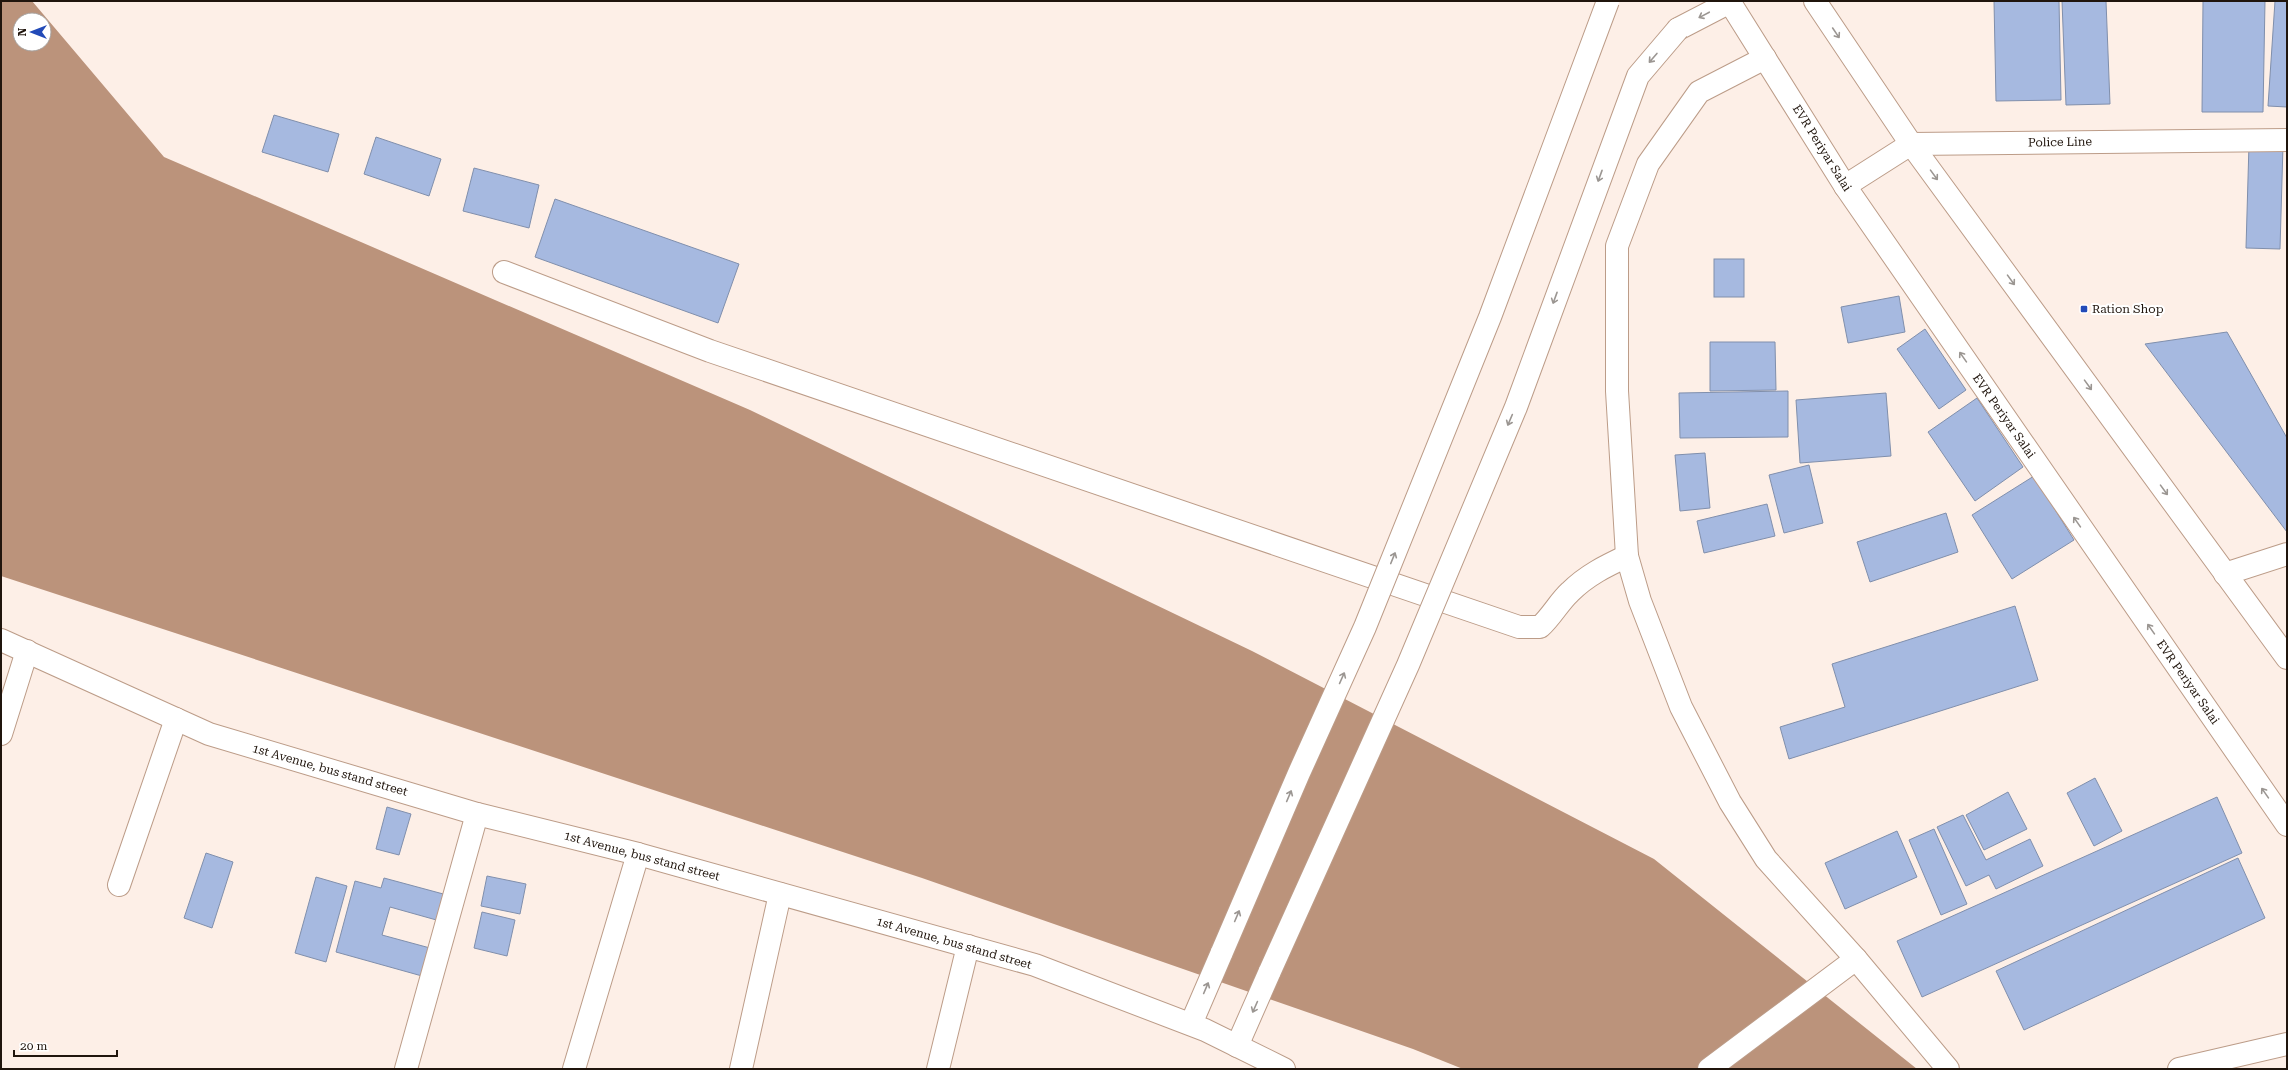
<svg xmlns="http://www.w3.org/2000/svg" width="2288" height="1070" viewBox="0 0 2288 1070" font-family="'Roboto Serif',serif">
<rect width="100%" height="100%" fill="#fdefe7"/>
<!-- water -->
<path fill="#bb937b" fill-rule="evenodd" d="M1,1H32L164,157L750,410L1252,651L1654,859L1917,1069H1463L1413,1049L922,878L1,576ZM20,20H44V44H20Z"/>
<!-- building -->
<g fill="#a6b9e0" stroke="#808fac">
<polygon points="1994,1 2059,1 2061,100 1996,101"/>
<polygon points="2062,1 2106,1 2110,104 2066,105"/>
<polygon points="2203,1 2265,1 2263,112 2202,112"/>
<polygon points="2275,1 2287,1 2287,107 2268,106"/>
<polygon points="274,115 339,134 328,172 262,152"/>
<polygon points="376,137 441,159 429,196 364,174"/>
<polygon points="2249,144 2283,145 2280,249 2246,248"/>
<polygon points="474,168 539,185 529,228 463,211"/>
<polygon points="555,199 739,264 718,323 535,257"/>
<rect x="1714" y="259" width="30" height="38"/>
<polygon points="1899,296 1905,332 1848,343 1841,307"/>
<polygon points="1925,329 1966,390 1939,409 1897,349"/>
<polygon points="2227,332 2287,438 2287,532 2145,344"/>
<polygon points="1710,342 1775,342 1776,390 1710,391"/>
<polygon points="1788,391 1788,437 1680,438 1679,393"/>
<polygon points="1886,393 1891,456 1800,463 1796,400"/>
<polygon points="1977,398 2023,467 1975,501 1928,432"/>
<polygon points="1705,453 1710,508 1680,511 1675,455"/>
<polygon points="1809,465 1823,523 1784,533 1769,475"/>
<polygon points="2034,476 2074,540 2012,579 1972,515"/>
<polygon points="1767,504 1775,536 1704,553 1697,521"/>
<polygon points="1946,513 1958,552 1870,582 1857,542"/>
<polygon points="2015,606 2038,680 1789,759 1780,727 1845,707 1832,664"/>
<polygon points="2095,778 2122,831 2094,846 2067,793"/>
<polygon points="2008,792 2027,829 1984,850 1966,815"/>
<polygon points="2217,797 2242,853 1922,997 1897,941"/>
<polygon points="387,807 411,814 399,855 376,849"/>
<polygon points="1963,815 1986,860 2030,839 2043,866 1996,889 1989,875 1966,886 1937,827"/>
<polygon points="1934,829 1967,904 1941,915 1909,840"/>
<polygon points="1897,831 1917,877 1845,909 1825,863"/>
<polygon points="206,853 233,862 212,928 184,918"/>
<polygon points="2238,858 2265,918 2024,1030 1996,971"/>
<polygon points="487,876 526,884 520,914 481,906"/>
<polygon points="316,877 347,886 326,962 295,953"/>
<polygon points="384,878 447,895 440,921 390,907 382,935 430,948 422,976 336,952 355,881 381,888"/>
<polygon points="482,912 515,920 507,956 474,948"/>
</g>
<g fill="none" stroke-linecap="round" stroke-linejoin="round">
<!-- minor casing -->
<g stroke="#bc9c88" stroke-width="24">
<g id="minor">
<polyline points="1678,29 1730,2"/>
<polyline points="1765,58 1699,92 1648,164 1617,246 1617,391 1627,556 1640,601 1681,707 1730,802 1766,859 1856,959 1948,1069"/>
<polyline points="1845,186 1911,144 2287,140"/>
<path d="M504,272L710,351L1519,627H1540C1552,616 1559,602 1570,592C1587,575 1606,566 1627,556"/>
<polyline points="2225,574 2287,554"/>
<polyline points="1,640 209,734 477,814 638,854 1035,965 1205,1030 1284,1069"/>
<polyline points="1,734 27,651"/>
<polyline points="119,885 176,719"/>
<polyline points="1191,1024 1222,952"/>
<polyline points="1237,1046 1270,971"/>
<polyline points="406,1069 477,814"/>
<polyline points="574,1069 638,854"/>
<polyline points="741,1069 780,894"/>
<polyline points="938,1069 968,946"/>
<polyline points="1709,1069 1856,959"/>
<polyline points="2179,1069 2287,1044"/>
</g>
</g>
<!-- major casing -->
<g stroke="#bc9c88" stroke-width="24">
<g id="major">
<polyline points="1729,1 1845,186 2287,825"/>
<polyline points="1815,1 1911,144 2287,658"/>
</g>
</g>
<!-- minor -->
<use href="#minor" stroke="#fff" stroke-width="22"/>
<!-- major -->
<use href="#major" stroke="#fff" stroke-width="22"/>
<!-- minor-bridge casing -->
<g stroke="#bc9c88" stroke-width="24" stroke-linecap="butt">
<g id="minor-bridge">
<polyline points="1222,952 1299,773 1365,627 1490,317 1608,1"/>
<polyline points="1270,971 1408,665 1516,407 1638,76 1678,29"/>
</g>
</g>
<!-- minor-bridge -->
<use href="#minor-bridge" stroke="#fff" stroke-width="22"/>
</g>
<!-- one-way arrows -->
<defs><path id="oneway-shaft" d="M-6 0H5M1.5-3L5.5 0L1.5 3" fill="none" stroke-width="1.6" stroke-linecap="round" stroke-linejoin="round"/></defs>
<g stroke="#9b9692">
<use href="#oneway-shaft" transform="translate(1704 15) rotate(152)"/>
<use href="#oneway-shaft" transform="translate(1836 33) rotate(56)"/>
<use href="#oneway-shaft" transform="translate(1653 58) rotate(131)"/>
<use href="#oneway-shaft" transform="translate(1934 175) rotate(54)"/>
<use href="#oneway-shaft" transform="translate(1600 176) rotate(110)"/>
<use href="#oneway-shaft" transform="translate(2011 280) rotate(54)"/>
<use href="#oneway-shaft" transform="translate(1555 298) rotate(110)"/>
<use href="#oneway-shaft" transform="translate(1963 357) rotate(-125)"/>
<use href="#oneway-shaft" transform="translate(2088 385) rotate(54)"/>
<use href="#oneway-shaft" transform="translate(1510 420) rotate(113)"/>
<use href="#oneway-shaft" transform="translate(2164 490) rotate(54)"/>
<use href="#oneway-shaft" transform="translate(2077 522) rotate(-125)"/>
<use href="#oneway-shaft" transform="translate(1393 558) rotate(-68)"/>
<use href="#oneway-shaft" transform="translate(2151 629) rotate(-125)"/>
<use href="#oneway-shaft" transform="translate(1342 678) rotate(-66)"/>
<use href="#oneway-shaft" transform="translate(2265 793) rotate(-125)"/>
<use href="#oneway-shaft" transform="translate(1289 796) rotate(-67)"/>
<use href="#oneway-shaft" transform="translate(1237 916) rotate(-67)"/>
<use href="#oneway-shaft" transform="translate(1206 988) rotate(-67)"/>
<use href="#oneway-shaft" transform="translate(1255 1007) rotate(114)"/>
</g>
<!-- markers -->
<rect fill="#224ab8" stroke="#fff" stroke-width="1.5" x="2080" y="305" width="8" height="8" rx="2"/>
<g text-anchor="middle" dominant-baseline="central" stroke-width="4" stroke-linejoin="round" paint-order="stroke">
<!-- street labels -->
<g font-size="12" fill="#20150d" stroke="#fff">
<text transform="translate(2060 142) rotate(-1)">Police Line</text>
<text transform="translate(1822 148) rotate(58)">EVR Periyar Salai</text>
<text transform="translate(2004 416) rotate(55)">EVR Periyar Salai</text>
<text transform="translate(2188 682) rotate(55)">EVR Periyar Salai</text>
<text transform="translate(330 770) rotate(16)">1st Avenue, bus stand street</text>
<text transform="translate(642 856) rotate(15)">1st Avenue, bus stand street</text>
<text transform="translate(954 943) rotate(16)">1st Avenue, bus stand street</text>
</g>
<!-- poi labels -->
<g font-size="12" fill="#20150d" stroke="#fff" text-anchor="start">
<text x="2092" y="309">Ration Shop</text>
</g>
</g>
<!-- border -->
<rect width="2288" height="1070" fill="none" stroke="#20150d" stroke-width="4"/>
<!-- north arrow -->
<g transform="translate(32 32) rotate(270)"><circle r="19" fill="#ffffff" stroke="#a6a19e"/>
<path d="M0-3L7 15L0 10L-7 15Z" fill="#224ab8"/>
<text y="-6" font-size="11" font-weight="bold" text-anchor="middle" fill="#20150d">N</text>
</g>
<!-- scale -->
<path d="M14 1050v6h103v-6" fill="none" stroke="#20150d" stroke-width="2"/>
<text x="20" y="1050" font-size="12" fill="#20150d" stroke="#ffffff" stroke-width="3" paint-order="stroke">20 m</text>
</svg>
